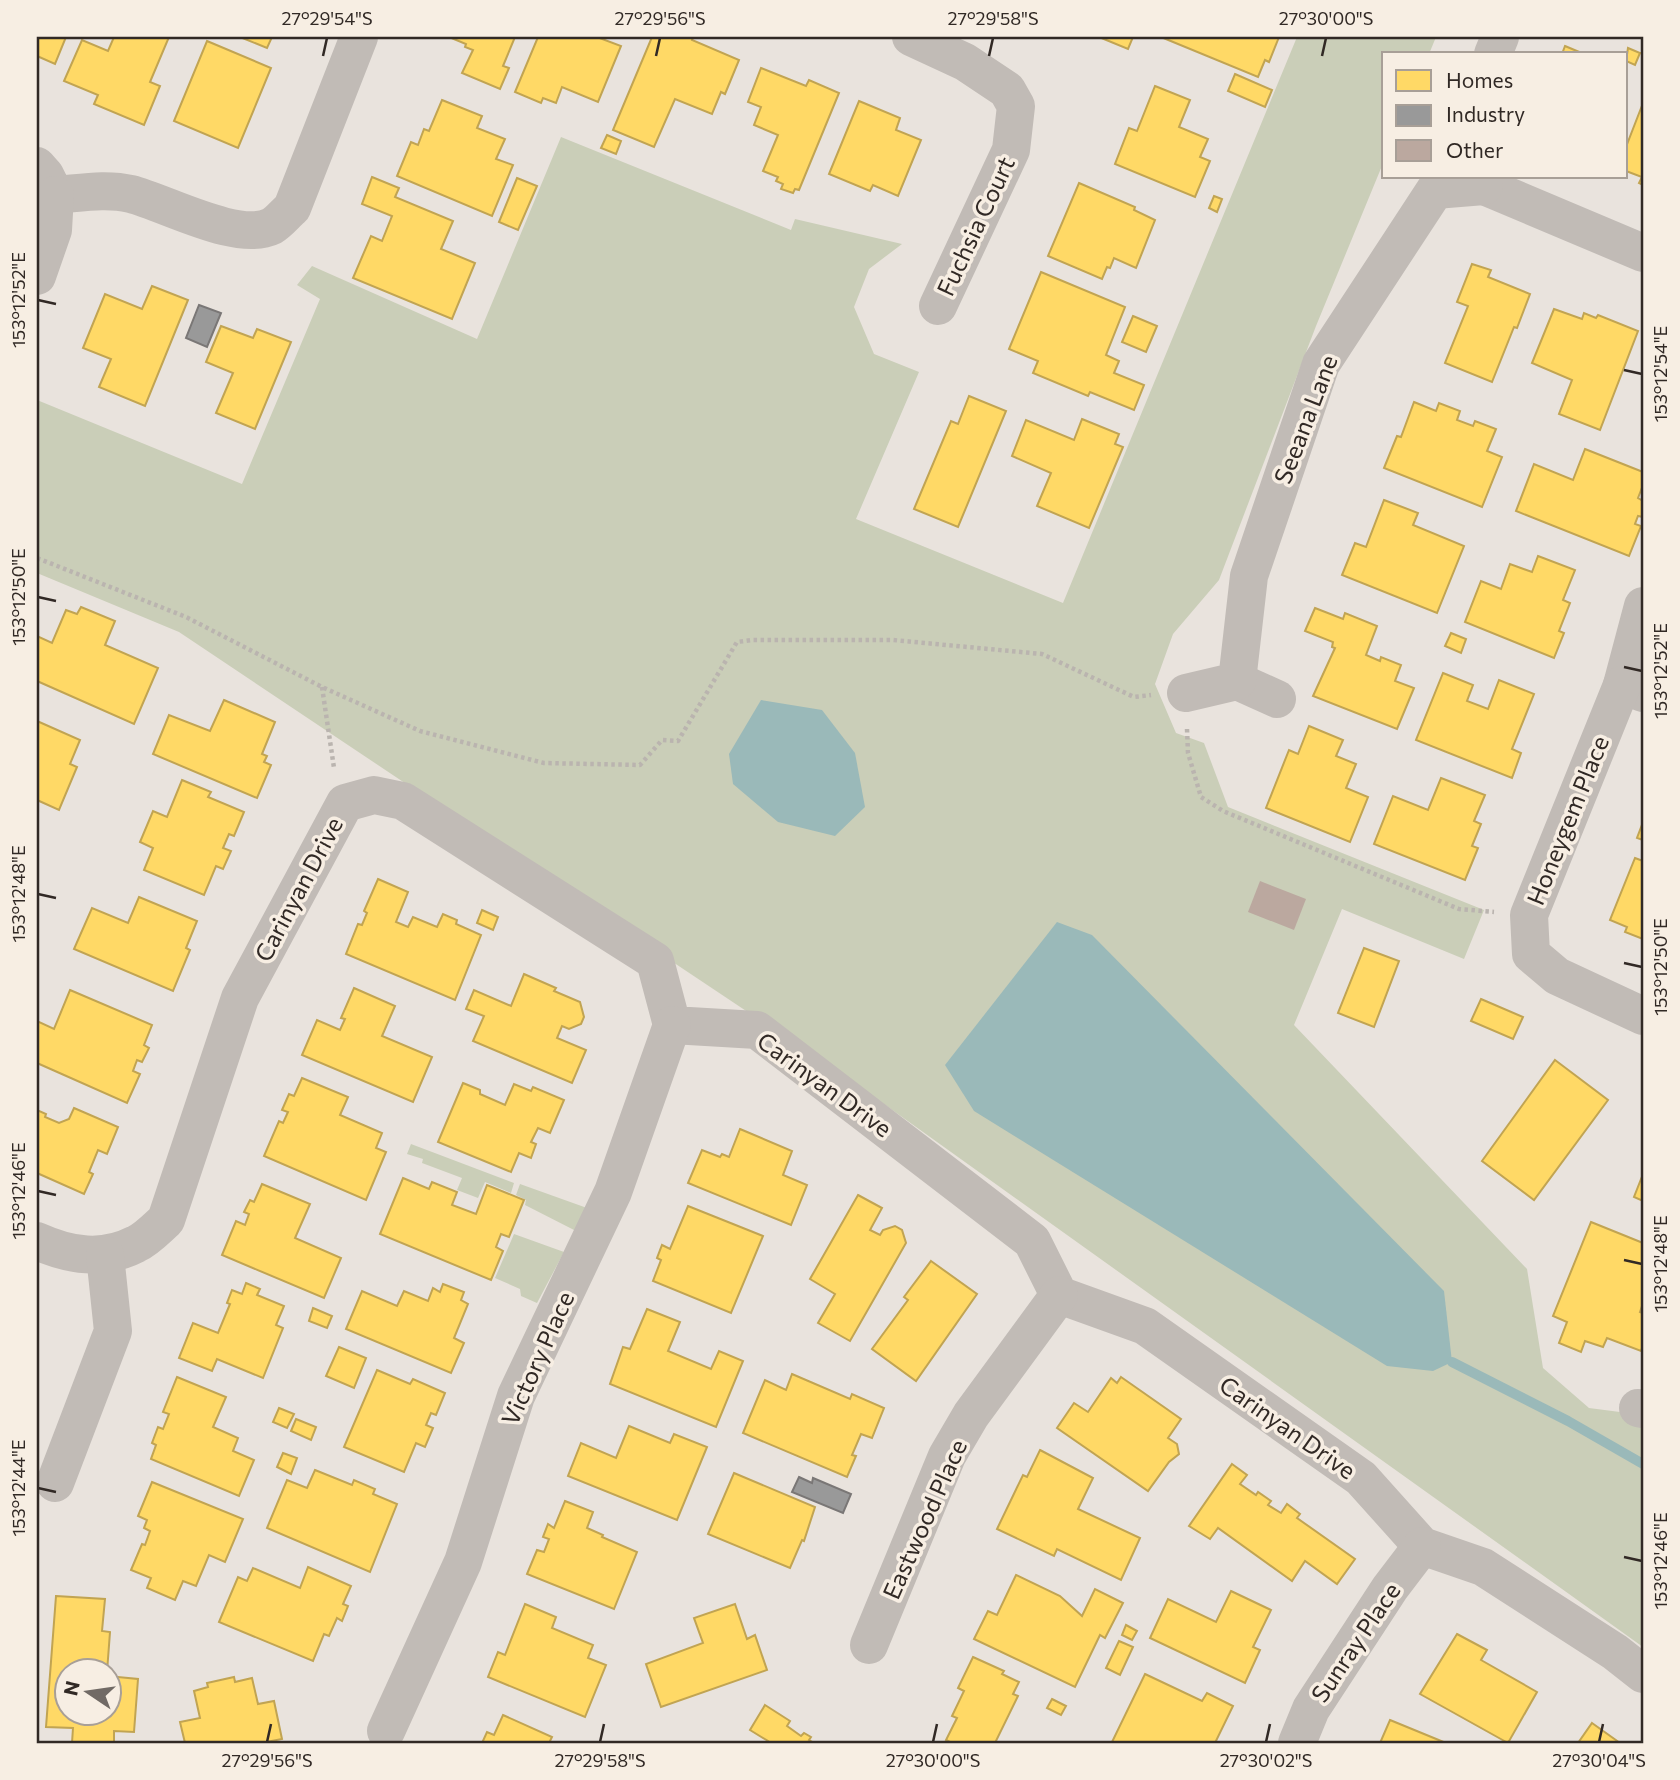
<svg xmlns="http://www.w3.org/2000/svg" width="1680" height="1780" viewBox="0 0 1680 1780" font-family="Commissioner,sans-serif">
<rect width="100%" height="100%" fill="#e9e3dd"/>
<!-- green -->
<g fill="#caceb8">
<polygon points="1297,37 1436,37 1429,54 1384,54 1384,161 1316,326 1219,580 1173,634 1155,684 1176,733 1204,743 1228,807 1484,910 1464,959 1342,909 1294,1025 1527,1269 1543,1368 1589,1408 1643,1415 1643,1647 863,1089 318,725 179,632 37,573 37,400 242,484 320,299 297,285 312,266 477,339 561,137 791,230 795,219 902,244 869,269 854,307 874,354 919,372 856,519 1063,603"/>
<polygon points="411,1144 514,1183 511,1193 485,1182 478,1198 457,1190 462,1178 422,1163 423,1159 407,1154"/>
<polygon points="520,1184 587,1208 576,1231 525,1205 526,1200 516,1195"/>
<polygon points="514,1234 564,1252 537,1303 521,1296 520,1289 495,1278"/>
</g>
<!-- water -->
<g fill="#9ab9b9">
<polygon points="761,700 822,710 855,753 865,807 835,836 778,822 733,784 729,754"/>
<polygon points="1057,922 1092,935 1444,1291 1452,1362 1433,1371 1387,1366 974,1111 945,1065"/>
</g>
<!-- homes -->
<g fill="#ffd966" stroke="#c1a452" stroke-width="2">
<polygon points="37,37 66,37 55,64 37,56"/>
<polygon points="114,37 169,37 150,82 160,86 144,125 94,104 98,95 64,81 82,40 108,51"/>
<polygon points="240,37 272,37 267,48"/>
<polygon points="449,37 515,37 503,66 509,68 500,89 462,73 473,50 465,47 466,44"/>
<polygon points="538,37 597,37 621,46 598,102 562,87 556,103 543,98 541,103 515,92"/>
<polygon points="652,37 693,37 692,40 739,60 725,94 721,92 712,114 675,99 654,147 613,130"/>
<polygon points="1099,37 1133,37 1128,49"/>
<polygon points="1161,37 1279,37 1269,62 1265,60 1258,77"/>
<polygon points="207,41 271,68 238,148 174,121"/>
<polygon points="1565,46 1584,54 1562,54"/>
<polygon points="1628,48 1640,53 1635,65 1626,61"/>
<polygon points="761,68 806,86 809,80 839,93 799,190 795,189 793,193 781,189 783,184 776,181 778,177 763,171 778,135 754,125 761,107 748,102"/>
<polygon points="1235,74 1272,90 1265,107 1228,91"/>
<polygon points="1155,86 1190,100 1179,127 1208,139 1200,157 1210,161 1195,197 1115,164 1129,128 1137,131"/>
<polygon points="442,100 482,116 477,128 505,139 496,159 513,165 492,216 397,176 411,142 418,145 424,129 429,131"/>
<polygon points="859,101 900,118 896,130 921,140 898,196 873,185 870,191 829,174"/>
<polygon points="1643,103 1643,185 1639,183 1642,177 1626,171 1626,147"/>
<polygon points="607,135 621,141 616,154 601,148"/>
<polygon points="372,177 399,188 395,197 453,221 441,249 475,263 452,319 353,278 371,236 382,241 392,216 362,204"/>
<polygon points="517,178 537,186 518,230 499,222"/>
<polygon points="1079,183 1135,207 1134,210 1155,220 1136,268 1114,258 1110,268 1107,267 1102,279 1048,256"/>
<polygon points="1214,196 1222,199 1217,212 1209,208"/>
<polygon points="1472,264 1491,270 1488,277 1530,294 1517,328 1514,327 1492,382 1445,363 1468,306 1457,302"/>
<polygon points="1041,272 1125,307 1106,355 1119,361 1114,373 1144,385 1134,410 1090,392 1088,396 1033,373 1038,361 1009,349"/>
<polygon points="152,286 188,300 145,406 99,387 111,359 83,348 105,294 142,309"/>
<polygon points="1554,309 1582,319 1584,313 1596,318 1598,315 1638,331 1600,430 1559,414 1572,380 1532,363"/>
<polygon points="1133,316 1157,326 1146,352 1122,342"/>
<polygon points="221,326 253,338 257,329 291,342 255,429 216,413 233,373 206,362"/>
<polygon points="969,396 1006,411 958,527 914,509 951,421 958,424"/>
<polygon points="1414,402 1436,411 1439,403 1460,411 1457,420 1473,426 1475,421 1496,429 1487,451 1502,457 1482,507 1384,468 1397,436 1401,437"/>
<polygon points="1082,419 1119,434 1115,444 1123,447 1089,528 1037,506 1051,473 1012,456 1026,420 1074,440"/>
<polygon points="1585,449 1643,472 1643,485 1638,498 1643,501 1643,517 1638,516 1635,524 1641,526 1629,556 1516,511 1534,464 1573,480"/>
<polygon points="1384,500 1418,513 1413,525 1464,546 1437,613 1342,575 1355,543 1366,547"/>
<polygon points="1538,556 1575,570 1563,600 1570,603 1559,631 1564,633 1554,658 1465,622 1481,581 1501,589 1510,564 1532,572"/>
<polygon points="81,607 115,621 105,645 158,668 134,724 37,681 37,636 52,643 66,610 77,614"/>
<polygon points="1315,608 1343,619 1345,613 1377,626 1366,655 1380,661 1381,657 1401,665 1395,681 1414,688 1397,729 1313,696 1335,648 1332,647 1333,642 1305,631"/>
<polygon points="1451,633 1466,639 1461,653 1445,646"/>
<polygon points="1443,673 1473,685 1467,701 1488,709 1499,680 1534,694 1512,749 1521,753 1512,778 1416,740"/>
<polygon points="224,700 275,722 262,754 267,756 264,762 271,765 257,798 153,754 169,715 210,731"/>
<polygon points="37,721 80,740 70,764 77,767 59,810 37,800"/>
<polygon points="1309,726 1343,740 1336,756 1356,764 1346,788 1368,797 1350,842 1266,808 1289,750 1298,754"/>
<polygon points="1441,778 1485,795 1474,821 1481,824 1472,846 1478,848 1465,880 1374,844 1393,796 1428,810"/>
<polygon points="182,780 211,792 208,797 244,812 234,836 229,834 223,848 231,851 223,869 216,866 204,895 144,870 153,848 140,842 153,811 167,817"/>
<polygon points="1643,822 1643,840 1637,838"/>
<polygon points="1635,858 1643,861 1643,939 1625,932 1627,927 1610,920"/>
<polygon points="378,879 408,892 396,922 408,927 413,917 437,927 443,914 457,920 456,924 481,935 455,1000 346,954 358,924 362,925 367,913 364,911"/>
<polygon points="139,897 197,921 186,948 190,950 173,991 74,949 92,908 128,923"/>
<polygon points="482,910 498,917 493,930 477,923"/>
<polygon points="1364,948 1399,961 1374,1027 1338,1013"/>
<polygon points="524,974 556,988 554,991 580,1002 584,1017 581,1024 569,1029 562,1026 557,1038 586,1050 572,1083 473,1041 484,1016 466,1009 474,990 511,1006"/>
<polygon points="354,988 395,1006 382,1036 432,1057 413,1102 302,1055 317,1020 340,1030 345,1019 341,1018"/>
<polygon points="70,990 152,1025 144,1045 149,1048 142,1062 137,1060 133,1071 140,1074 127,1103 37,1063 37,1021 54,1029"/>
<polygon points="1481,999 1523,1017 1513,1039 1471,1021"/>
<polygon points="1555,1060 1608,1100 1534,1200 1482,1161"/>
<polygon points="302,1078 348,1097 340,1115 382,1133 376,1148 386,1152 366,1200 264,1156 279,1121 283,1123 288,1112 282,1110 289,1094 294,1096"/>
<polygon points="463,1083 480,1090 480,1094 505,1105 514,1084 531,1091 533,1087 564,1100 550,1133 538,1128 531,1142 536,1144 531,1158 519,1153 511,1172 438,1142"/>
<polygon points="74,1108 118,1127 107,1154 98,1150 89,1172 93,1174 84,1194 37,1173 37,1110 46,1114 45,1117 59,1123 69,1119"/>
<polygon points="740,1129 792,1151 783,1175 807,1185 791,1225 688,1183 702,1150 720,1157 722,1154 729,1157"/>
<polygon points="1643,1174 1643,1201 1634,1197"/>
<polygon points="403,1178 429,1189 432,1182 457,1192 452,1205 476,1214 487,1185 524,1200 509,1237 501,1234 496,1247 503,1251 491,1280 380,1234"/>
<polygon points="262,1184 310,1204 295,1238 341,1258 324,1298 222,1255 236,1221 245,1225 249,1214 244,1212 250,1200 254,1202"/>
<polygon points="858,1195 882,1208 870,1230 880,1235 883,1230 895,1226 902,1230 906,1243 850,1341 818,1323 835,1294 810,1279"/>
<polygon points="688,1206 763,1236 731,1313 653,1281 661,1260 657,1258 662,1245 670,1249"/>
<polygon points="1591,1222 1643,1243 1643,1303 1640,1312 1643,1313 1643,1345 1641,1351 1607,1338 1603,1347 1585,1341 1581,1352 1559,1343 1567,1322 1553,1316"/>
<polygon points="931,1261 977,1294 916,1381 872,1349 908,1300 904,1297"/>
<polygon points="246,1283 260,1289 257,1295 284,1306 276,1325 283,1328 263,1378 217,1359 212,1371 179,1358 193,1323 218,1333 230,1304 227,1303 232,1290 242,1294"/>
<polygon points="443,1284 464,1292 461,1300 468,1304 454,1338 464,1343 451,1373 346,1329 362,1291 397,1306 404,1291 428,1301 433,1288 440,1292"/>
<polygon points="313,1308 332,1316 327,1328 309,1321"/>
<polygon points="647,1309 680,1322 668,1351 711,1369 719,1351 743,1361 716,1427 610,1384 623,1347 630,1349"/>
<polygon points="339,1347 366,1358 354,1388 326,1376"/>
<polygon points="377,1370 410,1384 413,1379 445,1393 436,1415 431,1413 426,1425 433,1428 425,1447 416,1443 404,1472 344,1447"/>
<polygon points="792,1374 850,1399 852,1394 884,1408 872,1438 861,1434 852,1455 856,1456 847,1477 743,1433 765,1380 786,1390"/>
<polygon points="177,1377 226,1397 213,1427 238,1438 233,1451 254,1460 239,1496 151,1459 156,1445 152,1443 158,1427 163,1429 169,1414 163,1412"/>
<polygon points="1121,1377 1181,1419 1168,1438 1177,1444 1179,1454 1169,1462 1148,1491 1057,1428 1074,1403 1088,1412 1111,1378 1117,1383"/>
<polygon points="279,1408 294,1414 287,1428 273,1422"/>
<polygon points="296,1419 316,1427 311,1440 291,1431"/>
<polygon points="629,1426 670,1443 674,1434 707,1447 677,1520 568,1476 581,1443 616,1458"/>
<polygon points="1040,1450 1093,1478 1078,1509 1140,1538 1121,1580 1057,1549 1054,1556 997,1529 1023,1475 1027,1477"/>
<polygon points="283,1453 297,1458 291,1474 277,1467"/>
<polygon points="1232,1464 1247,1475 1240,1484 1256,1495 1258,1492 1271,1501 1268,1505 1281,1513 1287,1504 1300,1514 1297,1518 1355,1559 1337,1584 1305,1561 1292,1581 1218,1528 1210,1539 1189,1526"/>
<polygon points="315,1470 352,1485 354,1480 375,1489 373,1494 397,1504 370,1572 267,1528 287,1480 307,1488"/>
<polygon points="734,1473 815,1507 804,1541 802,1540 790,1568 708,1534"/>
<polygon points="152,1482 243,1519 225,1562 209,1555 196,1586 183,1581 175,1600 147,1588 151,1578 131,1570 142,1544 145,1545 150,1531 144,1528 147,1520 138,1516"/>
<polygon points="565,1501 593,1512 587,1528 603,1535 602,1537 637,1552 614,1609 527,1574 537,1550 544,1552 549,1539 543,1537 548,1524 554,1528"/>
<polygon points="308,1567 351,1586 343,1604 348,1606 342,1621 337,1618 329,1636 324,1634 313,1661 219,1622 238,1577 247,1581 253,1568 300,1588"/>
<polygon points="1016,1575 1060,1596 1082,1616 1095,1589 1123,1603 1105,1638 1100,1635 1075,1687 974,1639 988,1611 997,1615"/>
<polygon points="1231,1591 1271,1610 1253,1647 1260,1650 1245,1683 1150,1638 1168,1599 1216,1622"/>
<polygon points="56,1596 105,1599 102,1631 110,1632 107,1672 66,1672 66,1714 108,1714 108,1676 138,1679 134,1732 114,1731 114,1743 72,1743 73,1728 46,1727"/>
<polygon points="525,1604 556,1617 552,1628 593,1645 588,1658 606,1665 585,1717 488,1677 498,1652 505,1655"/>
<polygon points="735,1604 747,1639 755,1635 767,1670 661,1707 646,1664 703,1643 694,1618"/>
<polygon points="1126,1625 1137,1631 1132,1640 1122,1635"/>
<polygon points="1457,1634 1487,1650 1481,1660 1537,1692 1508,1743 1420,1694"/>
<polygon points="1119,1641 1133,1647 1120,1675 1106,1668"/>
<polygon points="973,1657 1004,1671 1002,1674 1019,1682 1013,1694 1018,1696 995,1743 952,1743 946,1740 957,1718 952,1716 964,1691 958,1688"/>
<polygon points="1145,1674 1202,1701 1207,1693 1233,1706 1215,1743 1112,1742"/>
<polygon points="234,1677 235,1682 252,1678 258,1704 274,1701 282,1739 261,1743 185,1743 180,1722 200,1718 194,1691 208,1687 207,1683"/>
<polygon points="1052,1699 1066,1706 1061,1715 1047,1708"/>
<polygon points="765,1705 790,1721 787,1726 801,1736 804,1733 811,1737 809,1740 814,1743 766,1743 768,1741 750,1730"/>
<polygon points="503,1715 552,1737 549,1743 482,1743 487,1732 494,1735"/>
<polygon points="1390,1720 1446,1743 1380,1743"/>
<polygon points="1592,1723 1620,1743 1578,1743"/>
</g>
<!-- industry -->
<g fill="#999" stroke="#7a7776" stroke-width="2">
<polygon points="199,305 221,313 207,347 186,338"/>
<polygon points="799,1477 812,1483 813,1478 851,1494 843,1513 792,1492"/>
</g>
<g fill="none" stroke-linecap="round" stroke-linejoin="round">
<!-- stream -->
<polyline stroke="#9ab9b9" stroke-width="10" points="1452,1362 1568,1421 1643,1464"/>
</g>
<!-- building -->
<polygon fill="#bba89f" points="1260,881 1306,899 1294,930 1248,912"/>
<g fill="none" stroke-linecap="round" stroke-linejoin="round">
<!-- path -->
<g stroke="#bab4af" stroke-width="4.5" stroke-dasharray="3.5 3.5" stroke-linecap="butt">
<polyline points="37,558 186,617 322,687 420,731 544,763 640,765 662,740 678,741 737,642 752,640 893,640 1042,654 1134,697 1151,695"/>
<polyline points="322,687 334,768"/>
<polyline points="1187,729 1188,753 1201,797 1223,811 1459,909 1494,912"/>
</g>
<!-- minor -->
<g stroke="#c1bbb6" stroke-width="38">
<polyline points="911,37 965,62 1007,90 1016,106 1011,150 938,306"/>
<polyline points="1493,54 1500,37"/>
<path d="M37,166L45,175L55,195C81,193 106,188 131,194C166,203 238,243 272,226C279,222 286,213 292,208L359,37"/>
<polyline points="1480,177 1484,186 1643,253"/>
<polyline points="37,276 53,230 55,195"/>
<polyline points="1643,606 1622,685 1643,693"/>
<polyline points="1237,681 1277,699"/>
<polyline points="1622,685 1529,915 1531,954 1557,976 1643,1016"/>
<polyline points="1186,693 1237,681 1249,576 1321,364 1435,190 1484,186"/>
<path d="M37,1241C70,1256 103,1261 136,1244C147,1239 157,1228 166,1220L240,998L345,803L374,795L403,801L655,961L672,1025L757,1030L1032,1241L1059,1295L1145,1326L1361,1478L1422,1546L1483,1567L1615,1652L1643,1674"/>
<polyline points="1638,1408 1643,1409"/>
<polyline points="55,1483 113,1331 105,1255"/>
<polyline points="869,1645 947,1456 971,1415 1059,1295"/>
<polyline points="386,1731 463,1562 516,1396 613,1192 672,1025"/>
<polyline points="1297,1743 1311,1709 1390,1588 1422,1546"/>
</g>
</g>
<!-- ticks -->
<path fill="none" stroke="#312925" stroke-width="2.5" d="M323,56L327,38M656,56L660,38M989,56L993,38M1322,56L1326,38M38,300L56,304M1624,370L1642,374M38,597L56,601M1624,667L1642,671M38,894L56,898M1624,963L1642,967M38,1191L56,1195M1624,1260L1642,1264M38,1488L56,1492M1624,1557L1642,1561M267,1742L271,1724M600,1742L604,1724M933,1742L937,1724M1266,1742L1270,1724M1599,1742L1603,1724"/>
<g text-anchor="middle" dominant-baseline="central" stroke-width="7" stroke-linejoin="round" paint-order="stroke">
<!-- street labels -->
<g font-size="24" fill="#312925" stroke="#f7eee3">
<text transform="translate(975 226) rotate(-65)">Fuchsia Court</text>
<text transform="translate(1305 419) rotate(-69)">Seeana Lane</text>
<text transform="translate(1567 820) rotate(-68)">Honeygem Place</text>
<text transform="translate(298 889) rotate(-62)">Carinyan Drive</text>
<text transform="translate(825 1084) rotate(36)">Carinyan Drive</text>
<text transform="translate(537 1358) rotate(-66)">Victory Place</text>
<text transform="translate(1288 1427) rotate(35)">Carinyan Drive</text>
<text transform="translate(924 1519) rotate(-66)">Eastwood Place</text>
<text transform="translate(1355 1642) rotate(-56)">Sunray Place</text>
</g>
</g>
<!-- border -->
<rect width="1680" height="1780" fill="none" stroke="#f7eee3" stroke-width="77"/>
<!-- legend -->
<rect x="1382" y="52" width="245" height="126" fill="#f7eee3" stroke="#a89f97" stroke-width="2"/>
<rect x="1396" y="70" width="35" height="21" fill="#ffd966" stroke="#a89f97" stroke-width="2"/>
<text x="1446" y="88" font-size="21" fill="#312925">Homes</text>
<rect x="1396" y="105" width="35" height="21" fill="#999999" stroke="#a89f97" stroke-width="2"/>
<text x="1446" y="122" font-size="21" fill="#312925">Industry</text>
<rect x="1396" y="140" width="35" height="21" fill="#bba89f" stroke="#a89f97" stroke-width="2"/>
<text x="1446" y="158" font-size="21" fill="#312925">Other</text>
<!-- north arrow -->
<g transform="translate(88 1692) rotate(283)"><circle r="33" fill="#f7eee3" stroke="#a89f97" stroke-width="2"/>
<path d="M0-5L12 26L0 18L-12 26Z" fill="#716a65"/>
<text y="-10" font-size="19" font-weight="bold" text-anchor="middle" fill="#312925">N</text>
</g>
<rect x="38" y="38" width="1604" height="1704" fill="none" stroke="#312925" stroke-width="2.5"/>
<g font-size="18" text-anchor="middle" fill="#312925">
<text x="327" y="25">27°29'54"S</text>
<text x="660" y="25">27°29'56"S</text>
<text x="993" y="25">27°29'58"S</text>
<text x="1326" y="25">27°30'00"S</text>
<text transform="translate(19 300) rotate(-90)" y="6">153°12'52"E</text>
<text transform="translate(1661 374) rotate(-90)" y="6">153°12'54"E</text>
<text transform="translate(19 597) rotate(-90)" y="6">153°12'50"E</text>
<text transform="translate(1661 671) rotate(-90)" y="6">153°12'52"E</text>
<text transform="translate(19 894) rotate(-90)" y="6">153°12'48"E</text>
<text transform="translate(1661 967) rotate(-90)" y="6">153°12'50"E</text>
<text transform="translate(19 1191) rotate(-90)" y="6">153°12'46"E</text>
<text transform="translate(1661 1264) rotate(-90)" y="6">153°12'48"E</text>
<text transform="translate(19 1488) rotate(-90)" y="6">153°12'44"E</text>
<text transform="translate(1661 1561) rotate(-90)" y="6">153°12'46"E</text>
<text x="267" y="1767">27°29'56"S</text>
<text x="600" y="1767">27°29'58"S</text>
<text x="933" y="1767">27°30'00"S</text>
<text x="1266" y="1767">27°30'02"S</text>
<text x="1599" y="1767">27°30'04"S</text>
</g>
</svg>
